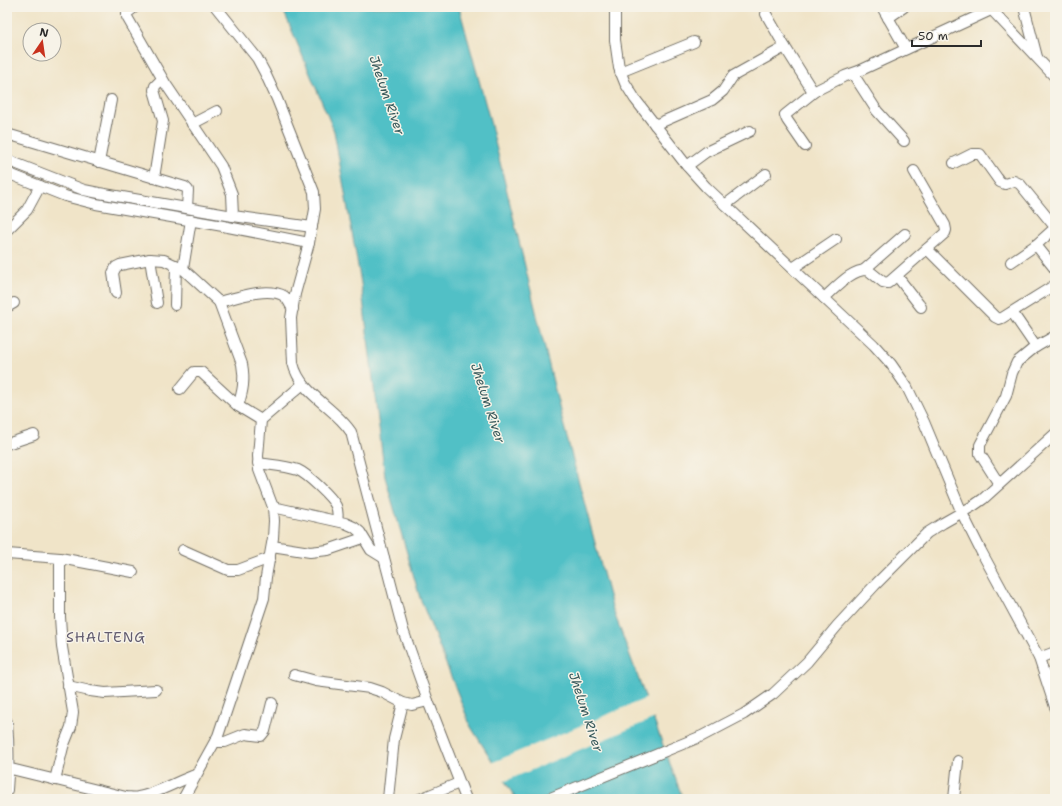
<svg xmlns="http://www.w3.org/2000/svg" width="1062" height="806" viewBox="0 0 1062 806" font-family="'Shantell Sans',sans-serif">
<rect width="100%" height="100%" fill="#f7f3e8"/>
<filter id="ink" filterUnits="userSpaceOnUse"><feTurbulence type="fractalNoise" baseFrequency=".025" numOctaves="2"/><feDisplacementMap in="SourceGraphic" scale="8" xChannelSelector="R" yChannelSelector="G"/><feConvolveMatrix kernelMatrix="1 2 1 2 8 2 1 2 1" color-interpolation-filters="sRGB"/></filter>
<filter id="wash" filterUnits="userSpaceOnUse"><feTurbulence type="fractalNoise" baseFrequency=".012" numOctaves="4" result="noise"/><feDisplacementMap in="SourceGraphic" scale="16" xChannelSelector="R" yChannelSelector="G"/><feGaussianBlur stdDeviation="0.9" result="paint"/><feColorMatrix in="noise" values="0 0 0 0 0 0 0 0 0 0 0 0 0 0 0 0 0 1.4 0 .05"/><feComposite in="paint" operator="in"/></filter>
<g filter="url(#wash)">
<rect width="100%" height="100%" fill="#f0e4c8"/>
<!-- water -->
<polygon fill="#51c0c6" stroke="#3e7678" points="282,7 459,7 489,117 561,415 612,607 683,799 516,799 471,727 420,598 385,477 361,283 334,131"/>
<!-- pier -->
<polygon fill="#f0e4c8" points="647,698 655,718 503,782 491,763"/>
</g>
<g filter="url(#ink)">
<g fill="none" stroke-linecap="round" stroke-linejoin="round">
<!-- minor casing -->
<g stroke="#706c62" stroke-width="12">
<g id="minor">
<polyline points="135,7 127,13 127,17 165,83 221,166 232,194 233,216"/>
<path d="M216,7L257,58L265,73L277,99L314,192L315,209L309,243L295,294L291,318L293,363C300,394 335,407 351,432L403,630L428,701L466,799"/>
<polyline points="615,7 615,40 619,68 625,83 635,99 687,166 706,187 874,345 891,364 907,387 924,422 962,513 981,551 1039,658 1055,707"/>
<polyline points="882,7 906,49"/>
<polyline points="989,7 1055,77"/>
<polyline points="1024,7 1037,57"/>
<polyline points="766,14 785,47"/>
<polyline points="888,18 904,7"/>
<polyline points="620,72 694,42"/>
<polyline points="853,74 877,111 904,141"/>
<polyline points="192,124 217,111"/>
<polyline points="655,125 712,100 723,91 733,76 785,47 812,90 815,91 845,76 859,71 991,10"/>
<polyline points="7,134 185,187 188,190 187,208"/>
<polyline points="805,146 787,120 785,115 815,91"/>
<polyline points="7,160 84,190 99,193 233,216 312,227"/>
<polyline points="99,162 111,100"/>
<polyline points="954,163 972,154 980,154 1000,182 1005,184 1014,181 1020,184 1055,227"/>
<polyline points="687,166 706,152 750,131"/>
<polyline points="7,173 65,196 96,204 223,226 309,243"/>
<polyline points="154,178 163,121 154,90 155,86 162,79"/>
<polyline points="725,205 766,174"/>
<polyline points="7,230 27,210 40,186"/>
<polyline points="1036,245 1055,269"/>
<polyline points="927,249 995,317 999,319 1002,318 1055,285"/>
<polyline points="150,259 157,303"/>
<polyline points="1011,262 1036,245 1055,228"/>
<polyline points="793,268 836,239"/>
<polyline points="183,269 191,220"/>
<polyline points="864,270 905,234"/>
<polyline points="897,276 921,307"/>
<path d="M116,293L113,273L116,267L120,265L150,259L164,260L183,269L219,302L242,364C245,380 243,391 238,406"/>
<path d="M824,298C836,288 851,269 868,270L883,282L888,283L945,233L946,230L945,225L914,171"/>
<path d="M219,302C235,298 268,286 284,296C288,299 290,305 293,309"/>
<polyline points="175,305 176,265"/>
<polyline points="7,307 14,303"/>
<polyline points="1012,312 1036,347"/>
<polyline points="180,389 194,372 201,372 238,406 261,420"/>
<polyline points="7,444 34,435"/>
<path d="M258,463C271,465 286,466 298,470C307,474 332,497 336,506C338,511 338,516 337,521"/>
<polyline points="999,484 980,454 980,445 1006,396 1012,373 1017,362 1034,348 1055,336"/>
<polyline points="273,507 345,523 354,527 360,532 371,550 384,558"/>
<polyline points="272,546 310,552 328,550 363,538"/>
<polyline points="183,550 228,570 238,570 270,558"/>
<polyline points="7,554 60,558 133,572"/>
<polyline points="1039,658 1055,652"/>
<polyline points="294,675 316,681 370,688 382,692 403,703 412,705 428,701"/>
<polyline points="68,686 90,691 105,693 156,690"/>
<path d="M7,722C9,745 9,767 7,790"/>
<polyline points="215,742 225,742 245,734 261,736 265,731 272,703"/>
<path d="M7,768L126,797C130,797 134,798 138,797C154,795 178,781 195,775"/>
<polyline points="55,780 63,747 71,727 73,712 62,647 60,617 60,558"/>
<polyline points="183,799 218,736 264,598 266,577 273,538 274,521 273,507 259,470 258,456 261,420 303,384"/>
<polyline points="388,799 394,739 403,703"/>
<polyline points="420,799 459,783"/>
<polyline points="548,799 702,736 744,714 773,694 807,662 837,626 875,585 927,533 943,523 973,506 983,499 1055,434"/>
<polyline points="954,799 958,761"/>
</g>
</g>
<!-- minor -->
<use href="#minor" stroke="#fff" stroke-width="10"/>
</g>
</g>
<g text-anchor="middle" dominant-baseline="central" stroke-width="3" stroke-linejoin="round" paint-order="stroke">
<!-- water labels -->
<g font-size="13" font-style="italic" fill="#36585a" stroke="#f7f3e8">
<text transform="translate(387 95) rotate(71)">Jhelum River</text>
<text transform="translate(488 403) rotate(72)">Jhelum River</text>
<text transform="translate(586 712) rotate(72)">Jhelum River</text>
</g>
<!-- quarter labels -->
<g font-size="14" letter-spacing="1" fill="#625c70" stroke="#f7f3e8">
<text x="106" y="637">SHALTENG</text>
</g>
</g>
<!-- margin -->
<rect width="1062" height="806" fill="none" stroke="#f7f3e8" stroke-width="24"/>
<!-- north arrow -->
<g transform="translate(42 42) rotate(13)"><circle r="19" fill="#f7f3e8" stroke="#a5a39c"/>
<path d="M0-3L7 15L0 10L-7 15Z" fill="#c8321e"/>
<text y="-6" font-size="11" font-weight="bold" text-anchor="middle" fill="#2b2b2b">N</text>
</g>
<!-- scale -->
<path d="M912 40v6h69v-6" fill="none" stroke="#2b2b2b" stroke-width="2"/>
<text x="918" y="40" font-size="12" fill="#2b2b2b" stroke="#f7f3e8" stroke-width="3" paint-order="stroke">50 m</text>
</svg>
